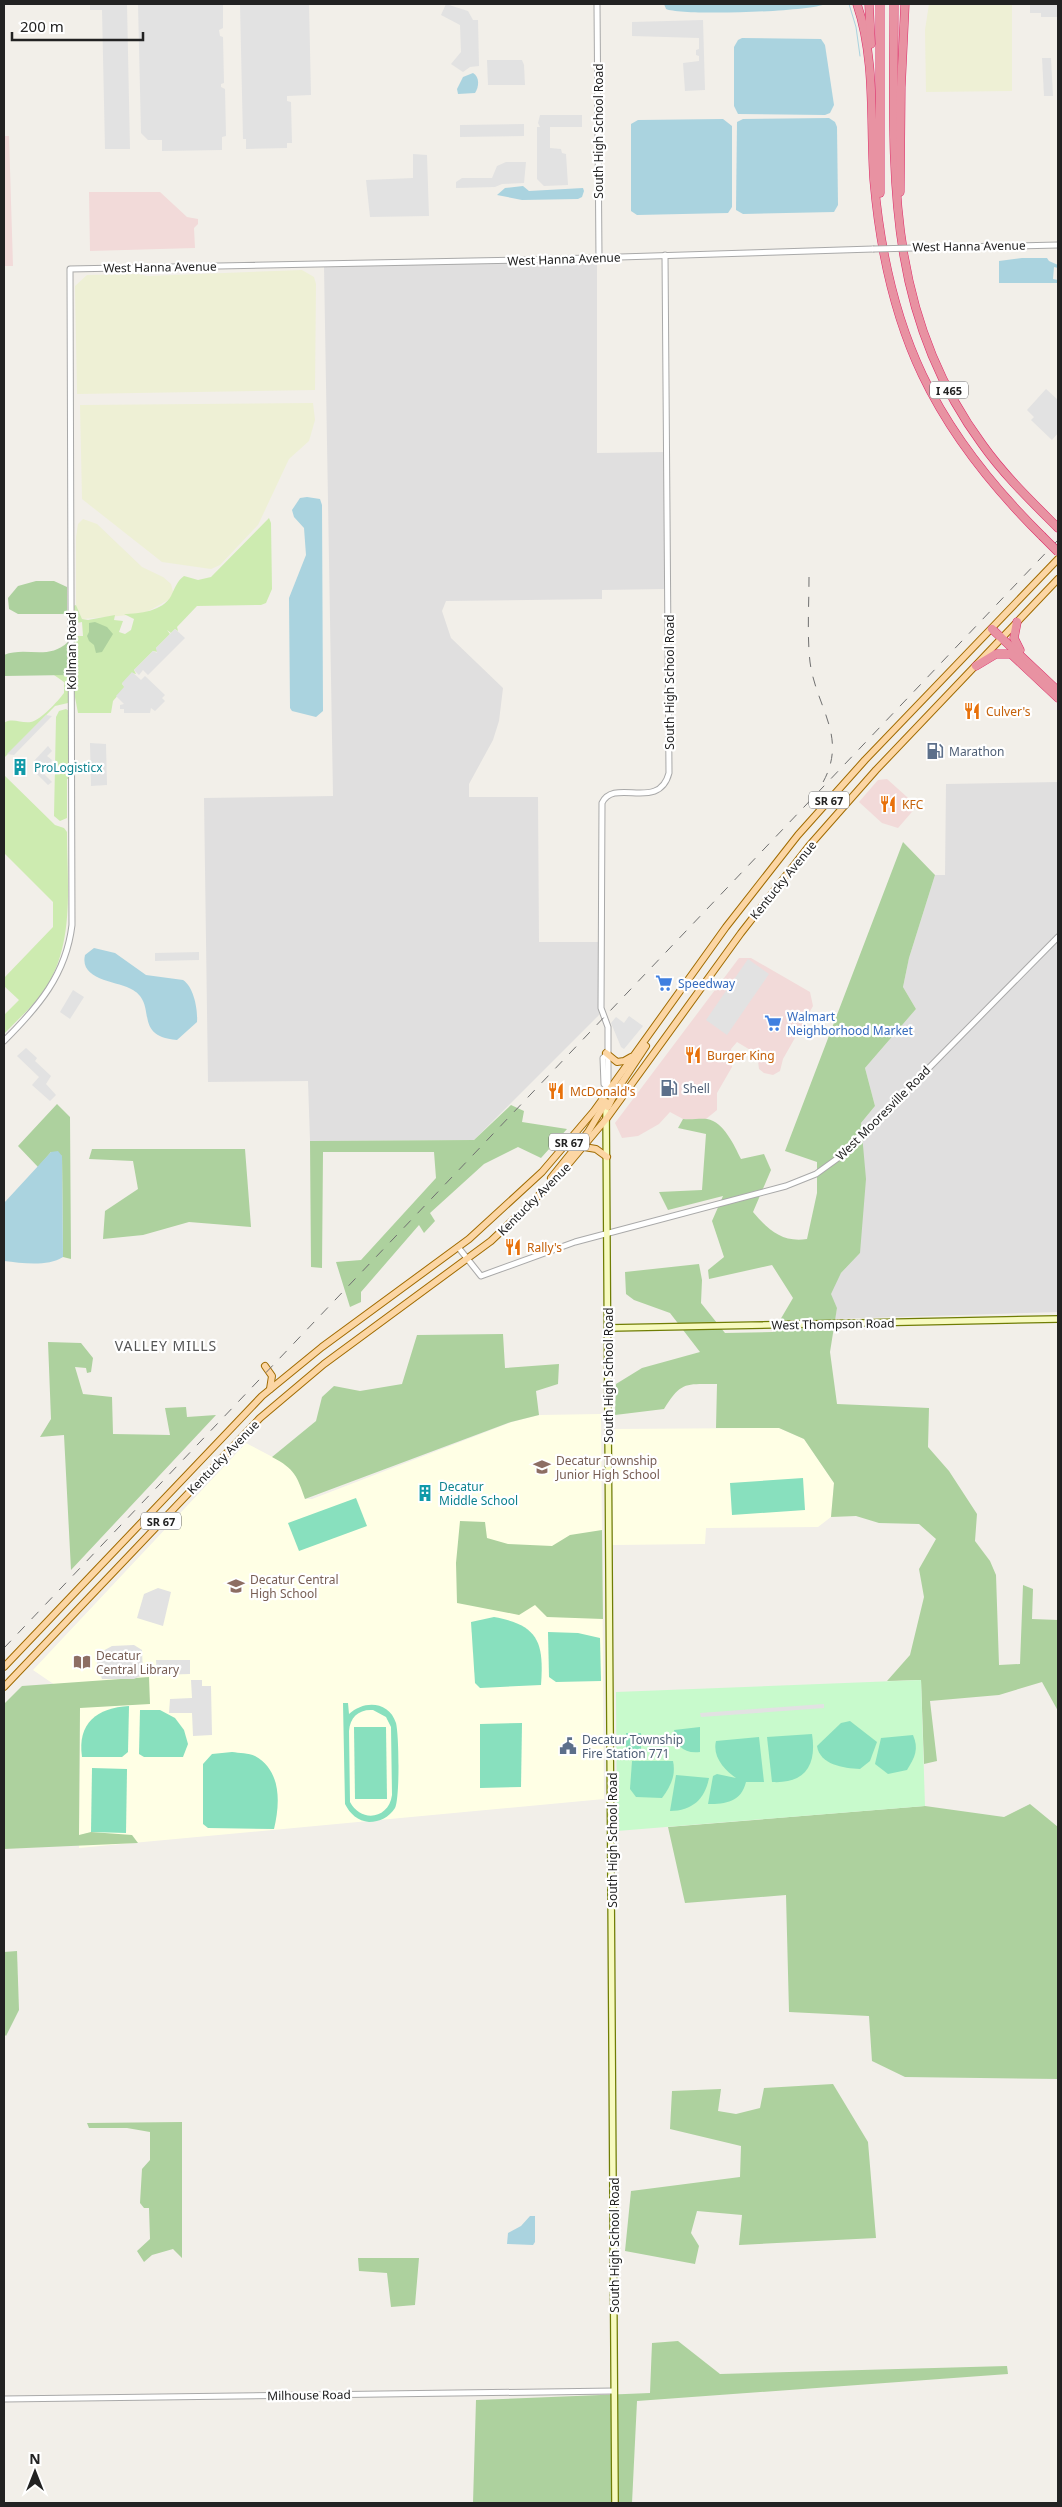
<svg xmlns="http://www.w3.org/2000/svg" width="1062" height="2507" viewBox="0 0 1062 2507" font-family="'Noto Sans',sans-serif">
<rect width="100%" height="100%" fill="#f2efe9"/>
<!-- residential -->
<g fill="#e0dfdf">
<polygon points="597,260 597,453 665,452 664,589 602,590 602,599 446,601 442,611 451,638 503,688 499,721 493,740 469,784 469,797 538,797 539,942 598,942 599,1015 474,1140 310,1141 308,1081 208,1082 204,798 333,796 324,266"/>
<polygon points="1058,782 1058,1312 835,1319 837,1308 830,1294 841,1273 860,1253 861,1123 875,1106 865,1068 916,1009 903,987 909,958 935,875 945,875 946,784"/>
</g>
<!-- commercial -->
<g fill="#f2dad9">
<polygon points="4,136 9,136 13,266 4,266"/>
<polygon points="89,192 160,192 187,217 198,219 198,224 194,228 195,248 90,251"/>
<polygon points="887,779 917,806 898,828 882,823 859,802 878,780"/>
<polygon points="739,958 751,958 810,992 813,1006 783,1059 780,1071 773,1075 764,1073 759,1069 757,1054 737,1042 731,1049 732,1067 717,1093 717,1110 706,1119 696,1121 683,1119 670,1112 659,1124 638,1136 622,1138 615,1123"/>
</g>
<!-- education -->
<g fill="#ffffe5">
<polygon points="601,1414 604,1799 79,1848 80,1708 71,1696 33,1670 246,1443 286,1464 301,1477 305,1499 312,1499 512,1422 539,1415"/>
<polygon points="779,1428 804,1439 834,1483 831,1517 818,1527 706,1528 705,1544 613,1545 612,1429"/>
</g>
<!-- farmland -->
<g fill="#eef0d5">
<polygon points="929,4 1012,4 1012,91 926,92 925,30"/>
<polygon points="302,270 314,277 316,284 315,390 77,394 75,286 87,275 137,274 148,276"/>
<polygon points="313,403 315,420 309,441 289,459 258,525 220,565 211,569 162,562 82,499 80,405"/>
<polygon points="83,519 97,524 142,567 163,577 171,584 173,592 170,599 143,614 82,619 76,605 76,537 78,524"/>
</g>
<!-- grass -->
<g fill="#cdebb0">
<path d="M269,518L271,523L272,589L266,603L261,605L197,606L177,627L178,631L175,629L171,633L167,630L170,634L156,648L158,652L153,651L134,670L136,674L132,673L122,684L125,687L113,701L111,713H78L74,692V636H83L82,622L77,623L74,620L73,606L76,605L82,619L88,620L115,615L114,620L123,621L119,632L125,634L131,630L134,619L124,614C139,614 163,611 171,596C175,588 177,581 184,576L198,580L211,577Z"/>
<path d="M54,675H68V703L55,706L4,758V723C12,717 22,724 31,722C41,720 58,701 64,693V682Z"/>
<polygon points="66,709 69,711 69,779 67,779 67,818 60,821 54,816 56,717 59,711"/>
<path d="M4,775L55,825L64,828L67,832C67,887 76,948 41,995C30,1009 16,1021 4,1034V1015L19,1000L4,986V978L53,927V902L4,853Z"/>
</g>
<!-- forest -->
<g fill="#add19e">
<polygon points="36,581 54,581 67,587 67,614 18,614 9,609 8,598 18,586"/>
<polygon points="95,622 107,627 113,634 102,652 96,653 94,645 89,641 87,636 89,632 89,623"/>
<path d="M68,642V675L4,676V655C26,646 48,661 68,642Z"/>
<path d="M903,842L935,875L909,958L903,987L916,1009L865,1068L875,1106L861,1123L866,1179L860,1253L841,1273L831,1294L837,1308L830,1352L837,1404L929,1408L928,1447L949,1471L977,1514L975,1541L990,1561L996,1575L999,1665L1020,1664L1023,1585L1033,1589L1032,1619L1058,1620V1711L1042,1682L999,1695L930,1701L937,1761L924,1764L921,1680L887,1681L910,1655L924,1597L919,1569L936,1539L919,1524L879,1523L856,1516L831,1517L834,1483L804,1439L779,1428H716L717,1384C686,1384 681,1381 664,1409L615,1415L616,1384L642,1368L700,1352L670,1313L634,1300L626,1294L625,1272L699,1264L702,1280L701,1303L725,1333L773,1332L793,1298L772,1265L709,1279L708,1270L724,1257L712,1221L723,1196L668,1210L659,1192L702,1190L706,1134L678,1128L683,1119C692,1120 700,1118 707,1119C724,1122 734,1145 741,1159L764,1154L771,1170L753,1212C768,1230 783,1243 807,1239L817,1193V1162L785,1151Z"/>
<polygon points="57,1104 70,1117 71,1259 63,1257 62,1156 51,1152 38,1167 18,1146"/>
<polygon points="511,1105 524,1111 522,1122 567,1129 541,1158 518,1147 484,1164 430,1213 435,1221 424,1233 419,1225 361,1292 361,1302 350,1307 336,1262 361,1260 436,1178 434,1152 323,1152 322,1268 311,1267 310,1141 474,1140"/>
<polygon points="92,1149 245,1149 251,1227 189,1222 143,1235 103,1239 105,1211 138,1189 133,1161 89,1159"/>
<path d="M503,1334L505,1368L559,1364L558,1384L536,1391L539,1415L511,1422L305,1499C297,1476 295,1469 272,1457L316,1421L322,1397L334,1386L360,1391L402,1384L417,1335Z"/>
<polygon points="48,1342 81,1343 93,1358 91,1372 87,1373 86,1368 75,1367 83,1394 112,1397 113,1434 170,1435 165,1408 186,1407 187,1417 216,1415 71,1570 64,1435 40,1437 51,1419"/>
<polygon points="460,1521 485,1522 487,1538 508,1544 552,1546 570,1535 602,1530 603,1619 547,1617 535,1605 519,1615 457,1603 456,1563"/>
<polygon points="149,1677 150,1704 80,1708 79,1835 91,1832 132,1835 138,1843 4,1849 4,1704 22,1686"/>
<polygon points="1030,1804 1058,1827 1058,2079 905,2077 872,2061 869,2016 789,2012 786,1895 685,1903 668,1827 925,1806 1004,1817"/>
<polygon points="17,1951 19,2010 6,2036 4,2034 4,1952"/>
<polygon points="833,2084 868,2142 876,2238 739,2245 742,2215 697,2211 691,2233 699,2246 695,2264 625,2251 631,2191 740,2177 741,2146 670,2129 672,2091 721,2089 718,2111 736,2114 760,2108 764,2088"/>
<polygon points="182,2122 182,2258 173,2249 152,2255 144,2262 137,2251 150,2239 149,2208 144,2208 140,2203 142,2169 150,2160 150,2132 127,2128 89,2128 87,2123"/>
<polygon points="358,2258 419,2258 415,2305 391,2307 387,2273 359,2271"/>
<polygon points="678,2341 720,2374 1007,2366 1008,2374 637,2401 632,2503 473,2503 476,2400 650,2393 652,2343"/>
</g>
<!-- park -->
<polygon fill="#c8facc" points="921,1680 925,1806 617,1831 616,1692"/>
<!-- pitch -->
<g fill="#88e0be" fill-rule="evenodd">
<polygon points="803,1478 805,1510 732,1515 730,1483"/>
<polygon points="356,1498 367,1526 299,1551 288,1523"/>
<path d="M494,1617C539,1625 544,1643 541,1685L480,1688L475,1683L471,1622Z"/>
<polygon points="548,1632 578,1633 600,1638 601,1681 556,1682 549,1677"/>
<path d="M343,1703H348L349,1714C364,1700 389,1701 396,1723C399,1734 400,1798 395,1808C389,1817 380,1822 369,1822C358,1821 350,1814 345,1804ZM373,1710L386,1717L391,1727L392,1795C389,1819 361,1823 350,1802L349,1731C350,1717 359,1709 373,1710Z"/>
<path d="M129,1706L128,1752L122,1757H82C77,1723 97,1708 129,1706Z"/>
<polygon points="140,1710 160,1710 175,1718 184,1730 188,1744 183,1757 144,1757 139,1754"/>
<path d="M850,1721L877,1742L870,1761L860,1769C843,1768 820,1765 817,1746L841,1723Z"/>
<polygon points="522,1723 521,1787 480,1788 480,1724"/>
<polygon points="354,1727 386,1727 387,1799 355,1799"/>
<path d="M700,1727V1752C684,1754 675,1746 674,1730Z"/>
<rect x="626" y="1733" width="15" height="21"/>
<path d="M812,1734C817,1765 805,1784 772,1782L767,1737Z"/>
<path d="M913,1735C919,1749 915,1757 907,1770L888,1774L875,1764L881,1738Z"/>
<path d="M759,1737L764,1782H746C741,1802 726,1804 708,1804L713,1776L717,1774L736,1778C725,1770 712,1757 716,1741Z"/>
<path d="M232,1752C239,1753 249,1753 255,1756C282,1771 280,1804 274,1829L208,1828L203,1824V1764L212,1754Z"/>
<path d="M632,1761H673C676,1775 671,1786 662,1798L636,1797L630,1789Z"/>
<polygon points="92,1768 127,1769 126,1833 91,1832"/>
<path d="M676,1775L709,1778C705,1799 692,1811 670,1811Z"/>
</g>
<!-- parking -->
<g fill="#e2e2e2">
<polygon points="90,4 127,4 130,149 105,149 102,10 90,10"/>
<polygon points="138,4 223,4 223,28 219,30 220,36 223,37 224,83 221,84 221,87 225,89 226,136 222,137 222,150 162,151 162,140 148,140 141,133"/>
<polygon points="240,4 309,4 311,95 287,96 287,101 291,102 292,143 287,143 287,148 246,149 246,139 243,139"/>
<polygon points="446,4 468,11 473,20 478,20 479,66 470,67 463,72 451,64 461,52 460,25 441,15"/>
<polygon points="1030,4 1058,4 1058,17 1041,17 1041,13 1030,13"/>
<polygon points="703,20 705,90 685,91 683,63 699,61 699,56 696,55 696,50 699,49 699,38 632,36 632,22"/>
<polygon points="1042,58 1051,58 1053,96 1044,96"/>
<polygon points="487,60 522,60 524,65 525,85 488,85"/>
<polygon points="540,115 582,115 582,127 550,127 550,148 561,149 562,153 566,154 568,185 544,186 537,179 537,127 540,127 538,123"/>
<polygon points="524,124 524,136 460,137 460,125"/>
<polygon points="413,154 427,155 429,216 370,217 366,180 413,178"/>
<polygon points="506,162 526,162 524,183 502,184 495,187 456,188 456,182 462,178 492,178 497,166"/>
<polygon points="1046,389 1058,400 1058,433 1052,440 1031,420 1034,417 1027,410"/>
<polygon points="175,629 185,638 148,675 143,670 139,675 134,670 153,651 157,653 156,648"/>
<polygon points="132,672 141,680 145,676 165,695 162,698 165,701 155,711 151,708 150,713 124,713 124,709 120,709 120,705 124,704 116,696 124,687 122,683"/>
<polygon points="46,715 52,716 14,755 7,754"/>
<polygon points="90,743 106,744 107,785 91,786"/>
<polygon points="48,746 52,751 47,756 52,760 44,774 52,782 48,785 33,770 35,766 33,762"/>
<polygon points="199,952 199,960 155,961 155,953"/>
<polygon points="748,959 769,974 727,1035 706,1020"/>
<polygon points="73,990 84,997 70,1019 60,1012"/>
<polygon points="629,1016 643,1026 624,1049 621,1047 611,1023 616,1017 624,1023"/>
<polygon points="26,1048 37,1058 35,1061 51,1076 46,1084 56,1095 50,1101 32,1085 39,1077 17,1056"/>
<polygon points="158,1588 171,1592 163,1626 137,1618 144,1594"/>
<polygon points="134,1645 142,1650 143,1675 134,1679 102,1679 97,1666 97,1658 101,1652 112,1646"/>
<polygon points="156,1660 190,1660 190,1674 157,1675"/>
<polygon points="191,1680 202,1680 202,1686 211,1686 212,1735 193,1736 192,1713 169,1713 170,1699 192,1698"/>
<polygon points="824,1704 824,1708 701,1717 700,1713"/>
</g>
<!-- water -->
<g fill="#aad3df">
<path d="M664,4H825C809,12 682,16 666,9Z"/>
<polygon points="742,38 821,39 825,45 834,105 830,113 825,115 738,114 734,106 734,47 738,40"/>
<path d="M473,73C480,77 479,87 475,93L458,94L457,89L463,77Z"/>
<polygon points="829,118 835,122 837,127 838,205 834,212 743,214 736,210 737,122 743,119"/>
<polygon points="723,119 732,126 732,207 728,213 637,215 631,211 631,124 638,120"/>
<polygon points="523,186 529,191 583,188 584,191 582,197 578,199 522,200 497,195 505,188"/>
<polygon points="1022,258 1047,258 1049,261 1058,265 1058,268 1054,267 1053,279 1058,280 1058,283 999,283 999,261"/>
<polygon points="307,497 320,499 322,505 323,711 316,717 292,711 290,708 289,598 306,555 304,528 294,517 292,510 300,498"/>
<path d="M94,948L115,953L146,975L183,980C194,987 198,1010 197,1022L177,1040C132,1036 158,1005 133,990C118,981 79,981 85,955Z"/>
<path d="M58,1151L62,1156L63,1257C47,1267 22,1263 4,1261V1203L51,1152Z"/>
<polygon points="530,2216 535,2216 535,2242 533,2245 507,2244 508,2233 521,2226"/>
</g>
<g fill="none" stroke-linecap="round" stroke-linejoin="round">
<!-- stream -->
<polyline stroke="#aad3df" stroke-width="1" points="849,4 856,27 860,56"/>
<!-- tertiary casing -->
<g stroke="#a9a9a9" stroke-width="7">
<g id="tertiary">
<polyline points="597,4 599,258"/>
<polyline points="915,248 1058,245"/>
<path d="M4,1041C38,1007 66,975 72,925L70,269L524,260L873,249"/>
<polyline points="606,1086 604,1084 603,1058 606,1055"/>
<path d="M606,1095L608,1083V1027L601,1008L602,803C614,777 659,812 669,773L665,255"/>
<polyline points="458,1247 481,1276 575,1242 786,1186 816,1174 845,1153 1058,937"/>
<polyline points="4,2399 614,2391"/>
</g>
</g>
<!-- secondary casing -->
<g stroke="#707d05" stroke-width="8">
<g id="secondary">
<polyline points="606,1102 615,2503"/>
<polyline points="608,1328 1058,1319"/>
</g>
</g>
<!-- primary casing -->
<g stroke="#a06b00" stroke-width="8">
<g id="primary">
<polyline points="606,1053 617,1062 624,1061 631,1057"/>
<polyline points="608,1107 615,1093 646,1046"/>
<polyline points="584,1147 596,1149 607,1157"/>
<polyline points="551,1178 588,1132 606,1102"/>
<polyline points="265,1366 272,1376 270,1389"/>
<polyline points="4,1667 262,1396 322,1347 469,1239 542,1172 594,1111 726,927 798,835 865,760 1058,559"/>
<polyline points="4,1687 260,1418 324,1364 491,1241 555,1180 607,1118 741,933 809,846 876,770 1058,579"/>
</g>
</g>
<!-- motorway casing -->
<g stroke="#dc2a67" stroke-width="9">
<g id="motorway">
<path d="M857,4C876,60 870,121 874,180C887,332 934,429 1042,536"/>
<polyline points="869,4 871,44"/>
<path d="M894,4C894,163 882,308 982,444C1004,475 1031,501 1058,528"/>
<polyline points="900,192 901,87 905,4"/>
<polyline points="880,193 880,4"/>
<polyline points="1017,622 1014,638 1020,650"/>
<polyline points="992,629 1058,691"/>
<polyline points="976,666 996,654 1011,654 1058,698"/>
</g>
</g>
<!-- tertiary -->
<use href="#tertiary" stroke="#fff" stroke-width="5"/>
<!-- secondary -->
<use href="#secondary" stroke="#f7fabf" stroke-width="5.5"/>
<!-- primary -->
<use href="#primary" stroke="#fcd6a4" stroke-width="6"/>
<!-- motorway -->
<use href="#motorway" stroke="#e892a2" stroke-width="8"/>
<!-- rail -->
<g stroke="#707070" stroke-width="1" stroke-dasharray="10 10" stroke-linecap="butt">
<path d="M809,577C809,605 807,635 810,662C816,708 849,737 822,784"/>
<polyline points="4,1648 1058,540"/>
</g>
<!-- tertiary-bridge casing -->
<g stroke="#a9a9a9" stroke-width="7" stroke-linecap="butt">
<polyline id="tertiary-bridge" points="873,249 915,248"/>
</g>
<!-- motorway-bridge casing -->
<g stroke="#dc2a67" stroke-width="9" stroke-linecap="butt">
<polyline id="motorway-bridge" points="1042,536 1058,552"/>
</g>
<!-- tertiary-bridge -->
<use href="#tertiary-bridge" stroke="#fff" stroke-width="5"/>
<!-- motorway-bridge -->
<use href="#motorway-bridge" stroke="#e892a2" stroke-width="8"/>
</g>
<!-- icons -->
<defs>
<g id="restaurant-bare" transform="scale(1.35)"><path d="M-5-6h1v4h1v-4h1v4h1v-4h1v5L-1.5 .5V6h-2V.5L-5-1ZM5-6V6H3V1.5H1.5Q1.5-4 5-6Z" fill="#e8710a" stroke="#fff" stroke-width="2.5" paint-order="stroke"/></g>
<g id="fuel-bare" transform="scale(1.35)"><path d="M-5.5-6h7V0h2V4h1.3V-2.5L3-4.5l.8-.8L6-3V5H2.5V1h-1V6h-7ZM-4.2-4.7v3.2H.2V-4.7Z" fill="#5c6f8a" stroke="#fff" stroke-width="2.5" paint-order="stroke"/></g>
<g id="building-bare" transform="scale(1.35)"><path d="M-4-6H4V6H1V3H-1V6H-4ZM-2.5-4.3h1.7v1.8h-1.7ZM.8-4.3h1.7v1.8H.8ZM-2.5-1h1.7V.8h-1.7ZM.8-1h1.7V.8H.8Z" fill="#0f9aa8" stroke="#fff" stroke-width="2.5" paint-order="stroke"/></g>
<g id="supermarket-bare" transform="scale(1.35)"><path d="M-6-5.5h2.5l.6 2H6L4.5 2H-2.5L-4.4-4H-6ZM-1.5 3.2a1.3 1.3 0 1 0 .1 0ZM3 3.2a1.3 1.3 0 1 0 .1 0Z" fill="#3f7fe0" stroke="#fff" stroke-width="2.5" paint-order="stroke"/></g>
<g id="school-bare" transform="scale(1.35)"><path d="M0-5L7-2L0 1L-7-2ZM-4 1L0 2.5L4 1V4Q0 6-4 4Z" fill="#8d6e63" stroke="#fff" stroke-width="2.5" paint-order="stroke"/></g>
<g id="library-bare" transform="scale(1.35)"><path d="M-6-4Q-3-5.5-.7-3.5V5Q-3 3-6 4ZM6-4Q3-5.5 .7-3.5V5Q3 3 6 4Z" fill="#8d6e63" stroke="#fff" stroke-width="2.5" paint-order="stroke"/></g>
<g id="civic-bare" transform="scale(1.35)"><path d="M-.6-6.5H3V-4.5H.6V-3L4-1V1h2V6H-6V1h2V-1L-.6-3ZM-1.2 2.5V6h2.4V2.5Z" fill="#5c6f8a" stroke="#fff" stroke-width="2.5" paint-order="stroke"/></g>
</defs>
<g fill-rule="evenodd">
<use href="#restaurant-bare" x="972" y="711"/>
<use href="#fuel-bare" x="935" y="751"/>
<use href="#building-bare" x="20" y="767"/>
<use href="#restaurant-bare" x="888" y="804"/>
<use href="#supermarket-bare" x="664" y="983"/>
<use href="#supermarket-bare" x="773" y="1023"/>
<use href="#restaurant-bare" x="693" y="1055"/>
<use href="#fuel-bare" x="669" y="1088"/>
<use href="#restaurant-bare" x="556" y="1091"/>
<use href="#restaurant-bare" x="513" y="1247"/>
<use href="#school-bare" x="542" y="1467"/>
<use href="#building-bare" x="425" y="1493"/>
<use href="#school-bare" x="236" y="1586"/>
<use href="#library-bare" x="82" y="1662"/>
<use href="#civic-bare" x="568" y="1746"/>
</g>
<g text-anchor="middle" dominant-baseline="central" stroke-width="4.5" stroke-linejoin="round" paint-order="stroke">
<!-- shield labels -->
<g fill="#fff" stroke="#646464" stroke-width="1">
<rect x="930" y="381.5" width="38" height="17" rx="4"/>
<rect x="809" y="791.5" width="40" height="17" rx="4"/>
<rect x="549" y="1133.5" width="40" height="17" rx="4"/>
<rect x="141" y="1512.5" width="40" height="17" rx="4"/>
</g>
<g font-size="11" font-weight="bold" fill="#222">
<text x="949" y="390">I 465</text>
<text x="829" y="800">SR 67</text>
<text x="569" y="1142">SR 67</text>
<text x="161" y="1521">SR 67</text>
</g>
<!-- street labels -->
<g font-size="12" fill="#222" stroke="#fff">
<text transform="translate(598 131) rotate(-90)">South High School Road</text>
<text transform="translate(969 246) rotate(-1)">West Hanna Avenue</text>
<text transform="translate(564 259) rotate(-2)">West Hanna Avenue</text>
<text transform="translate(160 267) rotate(-1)">West Hanna Avenue</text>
<text transform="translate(71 651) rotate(-90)">Kollman Road</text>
<text transform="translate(669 682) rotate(-90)">South High School Road</text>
<text transform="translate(783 880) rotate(-51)">Kentucky Avenue</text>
<text transform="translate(883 1113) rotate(-45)">West Mooresville Road</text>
<text transform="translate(534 1199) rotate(-45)">Kentucky Avenue</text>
<text transform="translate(833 1324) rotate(-1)">West Thompson Road</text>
<text transform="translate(608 1375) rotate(-90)">South High School Road</text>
<text transform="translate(223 1457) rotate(-46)">Kentucky Avenue</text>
<text transform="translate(612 1840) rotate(-90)">South High School Road</text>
<text transform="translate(614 2245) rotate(-90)">South High School Road</text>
<text transform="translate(309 2395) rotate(-1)">Milhouse Road</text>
</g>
<!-- food labels -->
<g font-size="12" fill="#c56008" stroke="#fff" text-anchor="start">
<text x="986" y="711">Culver's</text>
<text x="902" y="804">KFC</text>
<text x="707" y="1055">Burger King</text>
<text x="570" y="1091">McDonald's</text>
<text x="527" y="1247">Rally's</text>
</g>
<!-- service labels -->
<g font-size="12" fill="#4e5e75" stroke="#fff" text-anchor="start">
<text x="949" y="751">Marathon</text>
<text x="683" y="1088">Shell</text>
<text x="582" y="1739">Decatur Township<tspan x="582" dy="14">Fire Station 771</tspan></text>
</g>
<!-- culture labels -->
<g font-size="12" fill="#0d838f" stroke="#fff" text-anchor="start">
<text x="34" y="767">ProLogisticx</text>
<text x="439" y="1486">Decatur<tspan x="439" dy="14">Middle School</tspan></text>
</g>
<!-- shop labels -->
<g font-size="12" fill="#366cbe" stroke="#fff" text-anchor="start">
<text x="678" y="983">Speedway</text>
<text x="787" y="1016">Walmart<tspan x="787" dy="14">Neighborhood Market</tspan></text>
</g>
<!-- education labels -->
<g font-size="12" fill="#785e54" stroke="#fff" text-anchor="start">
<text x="556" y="1460">Decatur Township<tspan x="556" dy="14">Junior High School</tspan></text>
<text x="250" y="1579">Decatur Central<tspan x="250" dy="14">High School</tspan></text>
<text x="96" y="1655">Decatur<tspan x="96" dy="14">Central Library</tspan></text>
</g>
<!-- neighbourhood labels -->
<g font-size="14" letter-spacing="1" fill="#555" stroke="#fff">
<text x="166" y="1345">VALLEY MILLS</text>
</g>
</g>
<!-- border -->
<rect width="1062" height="2507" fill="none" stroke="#222222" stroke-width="10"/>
<!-- north arrow -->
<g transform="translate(35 2472)" stroke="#ffffff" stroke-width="4" paint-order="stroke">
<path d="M0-4L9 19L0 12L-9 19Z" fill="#222222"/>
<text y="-8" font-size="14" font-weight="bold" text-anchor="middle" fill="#222222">N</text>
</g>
<!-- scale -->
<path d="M12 32v8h131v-8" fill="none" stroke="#222222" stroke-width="2.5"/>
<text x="20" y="32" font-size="15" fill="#222222" stroke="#ffffff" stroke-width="4" paint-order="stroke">200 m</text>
</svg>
